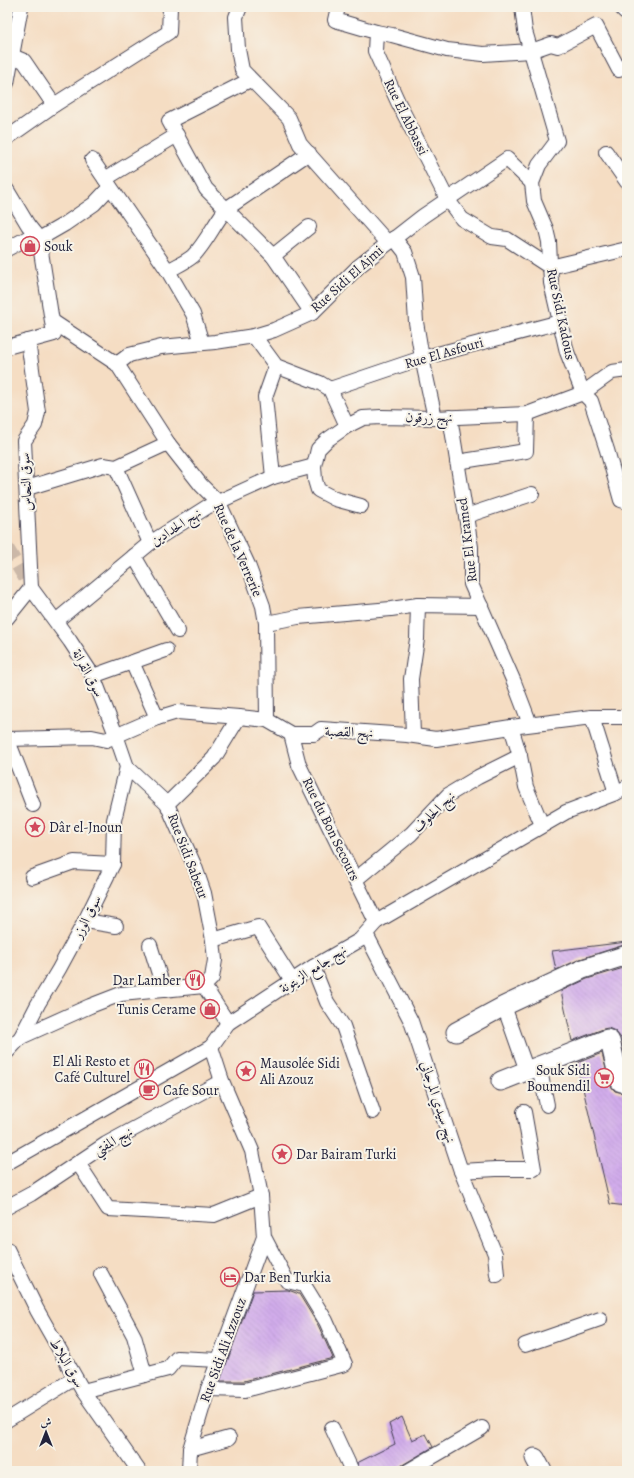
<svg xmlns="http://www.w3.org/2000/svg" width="634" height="1478" viewBox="0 0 634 1478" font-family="Alegreya,Amiri,serif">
<defs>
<pattern id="building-back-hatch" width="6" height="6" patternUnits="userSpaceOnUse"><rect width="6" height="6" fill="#d1aceb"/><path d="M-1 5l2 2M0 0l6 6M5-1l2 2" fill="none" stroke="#b394ca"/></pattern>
</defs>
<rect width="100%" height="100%" fill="#f7f3e8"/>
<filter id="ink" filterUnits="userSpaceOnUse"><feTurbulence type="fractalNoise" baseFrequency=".025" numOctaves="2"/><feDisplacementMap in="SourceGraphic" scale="8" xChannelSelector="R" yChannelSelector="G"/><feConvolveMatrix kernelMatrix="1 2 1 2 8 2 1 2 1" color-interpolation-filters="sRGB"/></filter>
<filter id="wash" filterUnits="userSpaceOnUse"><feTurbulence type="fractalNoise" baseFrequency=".012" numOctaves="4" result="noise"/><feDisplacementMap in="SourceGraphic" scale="16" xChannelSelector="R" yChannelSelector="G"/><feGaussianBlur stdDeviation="0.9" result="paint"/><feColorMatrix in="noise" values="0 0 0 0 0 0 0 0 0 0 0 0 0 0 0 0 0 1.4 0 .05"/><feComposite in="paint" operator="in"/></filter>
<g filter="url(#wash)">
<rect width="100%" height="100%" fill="#f5ddc3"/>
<g id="blocks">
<!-- building -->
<g fill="url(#building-back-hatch)">
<polygon points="627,942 627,944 580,959 556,970 552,951"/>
<polygon points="627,967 627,1065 621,1038 616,1032 613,1030 608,1028 603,1029 572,1041 561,991 587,979"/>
<polygon points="602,1053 610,1085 615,1091 627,1094 627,1206 610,1204 577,1063"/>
<polygon points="288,1290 299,1294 318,1325 333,1358 244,1381 220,1381 253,1291"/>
<polygon points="402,1417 412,1440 426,1434 433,1447 404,1464 401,1466 400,1471 360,1471 357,1463 395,1444 389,1424"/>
</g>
</g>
</g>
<g filter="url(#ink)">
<use href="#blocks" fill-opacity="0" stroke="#423e4f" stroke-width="1"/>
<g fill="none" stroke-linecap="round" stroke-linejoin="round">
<!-- pedestrian-tunnel -->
<polyline stroke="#cbb8a8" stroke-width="14" stroke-dasharray="14 7" stroke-linecap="butt" points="7,548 31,588"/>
<!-- pedestrian casing -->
<g stroke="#423e4f" stroke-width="16">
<g id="pedestrian">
<polyline points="240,7 236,17 238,49 242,70 289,118 300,144 388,243"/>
<polyline points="338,7 335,20 376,32 392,35 447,50 483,54 531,51 551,44 558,46 596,26 619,70"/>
<polyline points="522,7 525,31 557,141 539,165 532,183 534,201 546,229 549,242 551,283 567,352 583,393 591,401 607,450 621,500 627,502"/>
<polyline points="376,32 375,51 398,102 447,199 462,219 492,237 507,239 550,267 627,249"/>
<polyline points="12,56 24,61 54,105"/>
<polyline points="250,80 169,121 206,189 273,256 312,313"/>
<polyline points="7,83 21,7"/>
<polyline points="7,138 54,105 169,32 170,7"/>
<polyline points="606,152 627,182"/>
<polyline points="92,160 168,271 193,314 202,343"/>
<polyline points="105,179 177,135"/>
<polyline points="7,190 28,225 39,239 54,334 7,347"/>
<polyline points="394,238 405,252 413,277 416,322 422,358 435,418"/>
<polyline points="39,239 65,224 94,204 110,187"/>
<polyline points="7,249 35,234"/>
<polyline points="273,256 309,227"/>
<path d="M168,271C176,266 186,262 193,256C206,243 214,224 226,209L309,153"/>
<polyline points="52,321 117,364 129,355 161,347 215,342 254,336 274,330 312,313 359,266 423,216 507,159 532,183"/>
<polyline points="254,336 276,366 320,383 330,389 347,426"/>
<polyline points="117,364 168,443 201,485 219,503 248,565 263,606 266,623 267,720"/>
<polyline points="330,389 422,358 560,322"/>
<polyline points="450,417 471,547 471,584 514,682 530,724"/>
<polyline points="457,462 526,451 527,414"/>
<polyline points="116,467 150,543"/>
<polyline points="273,477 265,397 276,366"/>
<polyline points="27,488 103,465 116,467 168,443"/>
<polyline points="361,506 335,499 318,490 315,480 314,466 318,449 327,440 347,426 363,418 381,417 435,418 527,414 583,393 612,372 627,370"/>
<polyline points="466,516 532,494"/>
<polyline points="134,556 178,631"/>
<polyline points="7,618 31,588 24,441 35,425 38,412 28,341"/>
<polyline points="56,621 150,543 207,507 273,477 314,466"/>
<polyline points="266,623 298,617 391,609 418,605 481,606"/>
<polyline points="132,662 157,718"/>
<polyline points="93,676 166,650"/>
<polyline points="592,717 616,793"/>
<polyline points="511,727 520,756 526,787 542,825"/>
<polyline points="291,734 299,765 376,922"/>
<polyline points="413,735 411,679 417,639 418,605"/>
<polyline points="7,738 33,805"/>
<polyline points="7,739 92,737 106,740 157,718 177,712 239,717 267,720 291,734 314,734 321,729 407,735 436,739 511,727 592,717 627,717"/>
<polyline points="127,767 167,804 195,867 204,893 213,940 215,960 212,978 204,986 228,1023"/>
<polyline points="167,804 214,758 239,717"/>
<polyline points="32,877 74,862 113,864"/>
<polyline points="355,880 411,834 448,795 478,777 520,756"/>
<polyline points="85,921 116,926"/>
<polyline points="366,934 411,1021 461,1171 495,1254 497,1275"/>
<polyline points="213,940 258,927 293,982"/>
<polyline points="150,945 164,990"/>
<polyline points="313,967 327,1002 343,1026 373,1112"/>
<polyline points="504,1006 527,1071"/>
<polyline points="21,1037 90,1006 121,994 204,986"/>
<polyline points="7,1052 21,1037 38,1004 59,969 85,921 113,864 114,820 127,767 116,735 93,676 70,641 31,588"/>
<polyline points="539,1066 547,1105"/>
<polyline points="7,1163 211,1047 228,1023 313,967 360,940 376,922 566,812 616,793 627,787"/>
<polyline points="78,1163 108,1209 214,1215 261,1196"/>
<polyline points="461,1171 496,1169 534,1169 524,1112"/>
<polyline points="7,1207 31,1194 106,1144 222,1081"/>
<polyline points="7,1249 37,1310 83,1391 139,1471"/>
<polyline points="101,1274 134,1336 145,1375"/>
<polyline points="525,1345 600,1319"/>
<polyline points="208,1389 245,1390 345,1364 326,1321 304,1285 287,1281 264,1237"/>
<polyline points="83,1391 168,1369 177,1358 219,1360"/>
<polyline points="7,1420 75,1378"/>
<polyline points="332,1428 352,1471"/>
<polyline points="190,1449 229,1438"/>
<polyline points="189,1471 190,1449 208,1389 264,1237 261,1196 252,1151 222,1081 211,1047"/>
<polyline points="408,1471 482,1428"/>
</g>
</g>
<!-- minor casing -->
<g stroke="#423e4f" stroke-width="21">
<g id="minor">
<polyline points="624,7 627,10"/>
<polyline points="456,1032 504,1006 583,969 627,955"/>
<polyline points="501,1081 607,1039 610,1041 619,1079 621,1082 627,1083"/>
<polyline points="535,1458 542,1471"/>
</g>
</g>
<!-- pedestrian -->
<use href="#pedestrian" stroke="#fff" stroke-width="14"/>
<!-- minor -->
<use href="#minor" stroke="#fff" stroke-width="19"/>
</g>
</g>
<!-- icons -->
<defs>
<g id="shop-ring" transform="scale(1)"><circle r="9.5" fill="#f7f3e8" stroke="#d1495b" stroke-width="1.5"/><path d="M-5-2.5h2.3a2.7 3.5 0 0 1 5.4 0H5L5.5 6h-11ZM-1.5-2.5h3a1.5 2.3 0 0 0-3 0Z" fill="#d1495b"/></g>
<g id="sight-ring" transform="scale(1)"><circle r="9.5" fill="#f7f3e8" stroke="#d1495b" stroke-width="1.5"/><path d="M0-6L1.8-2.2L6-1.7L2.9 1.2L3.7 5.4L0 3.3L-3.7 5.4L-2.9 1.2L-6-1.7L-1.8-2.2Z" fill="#d1495b"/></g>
<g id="restaurant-ring" transform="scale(1)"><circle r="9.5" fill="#f7f3e8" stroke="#d1495b" stroke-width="1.5"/><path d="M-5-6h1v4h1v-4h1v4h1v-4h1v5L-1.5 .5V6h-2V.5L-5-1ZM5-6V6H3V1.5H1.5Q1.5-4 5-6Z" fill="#d1495b"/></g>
<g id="supermarket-ring" transform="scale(1)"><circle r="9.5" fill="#f7f3e8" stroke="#d1495b" stroke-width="1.5"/><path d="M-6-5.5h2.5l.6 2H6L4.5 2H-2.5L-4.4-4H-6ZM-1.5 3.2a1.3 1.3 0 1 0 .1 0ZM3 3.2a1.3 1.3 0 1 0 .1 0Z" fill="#d1495b"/></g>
<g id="cafe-ring" transform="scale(1)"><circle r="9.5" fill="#f7f3e8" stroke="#d1495b" stroke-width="1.5"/><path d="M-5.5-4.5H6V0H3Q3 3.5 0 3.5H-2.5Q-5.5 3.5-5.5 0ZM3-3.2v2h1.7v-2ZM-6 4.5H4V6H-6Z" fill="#d1495b"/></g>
<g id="hotel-ring" transform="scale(1)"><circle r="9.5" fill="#f7f3e8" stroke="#d1495b" stroke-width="1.5"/><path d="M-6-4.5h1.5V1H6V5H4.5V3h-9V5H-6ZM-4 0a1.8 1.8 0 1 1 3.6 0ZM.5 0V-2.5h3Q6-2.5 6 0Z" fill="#d1495b"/></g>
</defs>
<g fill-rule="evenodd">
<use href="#shop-ring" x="30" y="246"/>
<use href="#sight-ring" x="35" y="827"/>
<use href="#restaurant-ring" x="195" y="980"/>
<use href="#shop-ring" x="210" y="1009"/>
<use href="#restaurant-ring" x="144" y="1069"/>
<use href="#sight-ring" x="246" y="1071"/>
<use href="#supermarket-ring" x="604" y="1078"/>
<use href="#cafe-ring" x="149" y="1090"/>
<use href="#sight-ring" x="282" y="1154"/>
<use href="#hotel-ring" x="230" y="1277"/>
</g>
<g text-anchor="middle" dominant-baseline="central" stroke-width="4" stroke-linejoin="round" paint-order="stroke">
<!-- street labels -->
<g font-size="14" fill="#22223b" stroke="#f7f3e8">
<text transform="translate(406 117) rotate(64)">Rue El Abbassi</text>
<text transform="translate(347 279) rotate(-42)">Rue Sidi El Ajmi</text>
<text transform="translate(561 314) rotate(78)">Rue Sidi Kadous</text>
<text transform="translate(444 353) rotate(-16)">Rue El Asfouri</text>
<text x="429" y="417">نهج زرقون</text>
<text transform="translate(26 482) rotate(-93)">سوق النحاس</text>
<text transform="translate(176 527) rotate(-33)">نهج الحدادين</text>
<text transform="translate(467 540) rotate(-97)">Rue El Kramed</text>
<text transform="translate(238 550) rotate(66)">Rue de la Verrerie</text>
<text transform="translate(88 673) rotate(62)">سوق القرانة</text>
<text transform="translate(349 732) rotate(2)">نهج القصبة</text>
<text transform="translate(434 812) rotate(-44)">نهج الحلوف</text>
<text transform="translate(331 829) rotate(64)">Rue du Bon Secours</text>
<text transform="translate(188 856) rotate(69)">Rue Sidi Sabeur</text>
<text transform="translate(87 917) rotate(-63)">سوق الوزر</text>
<text transform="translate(313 969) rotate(-33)">نهج جامع الزيتونة</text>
<text transform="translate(438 1102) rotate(72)">نهج سيدي المرجاني</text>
<text transform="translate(113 1141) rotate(-30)">نهج المفتي</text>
<text transform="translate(223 1350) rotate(-70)">Rue Sidi Ali Azzouz</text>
<text transform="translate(67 1363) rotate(60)">سوق البلاط</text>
</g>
<!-- poi labels -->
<g font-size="14" fill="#22223b" stroke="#f7f3e8" text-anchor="start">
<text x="44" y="246">Souk</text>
<text x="49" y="827">Dâr el-Jnoun</text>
<text x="181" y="980" text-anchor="end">Dar Lamber</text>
<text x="196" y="1009" text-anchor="end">Tunis Cerame</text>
<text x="130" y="1061" text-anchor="end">El Ali Resto et<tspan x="130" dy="16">Café Culturel</tspan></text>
<text x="260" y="1063">Mausolée Sidi<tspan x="260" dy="16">Ali Azouz</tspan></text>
<text x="590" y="1070" text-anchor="end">Souk Sidi<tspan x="590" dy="16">Boumendil</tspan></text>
<text x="163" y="1090">Cafe Sour</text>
<text x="296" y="1154">Dar Bairam Turki</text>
<text x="244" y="1277">Dar Ben Turkia</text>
</g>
</g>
<!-- margin -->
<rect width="634" height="1478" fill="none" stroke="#f7f3e8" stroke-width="24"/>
<!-- north arrow -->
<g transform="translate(46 1432)" stroke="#f7f3e8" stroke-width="3" paint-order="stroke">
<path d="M0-3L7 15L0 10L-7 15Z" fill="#22223b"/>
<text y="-6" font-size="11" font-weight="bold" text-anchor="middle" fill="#22223b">ش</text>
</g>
</svg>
